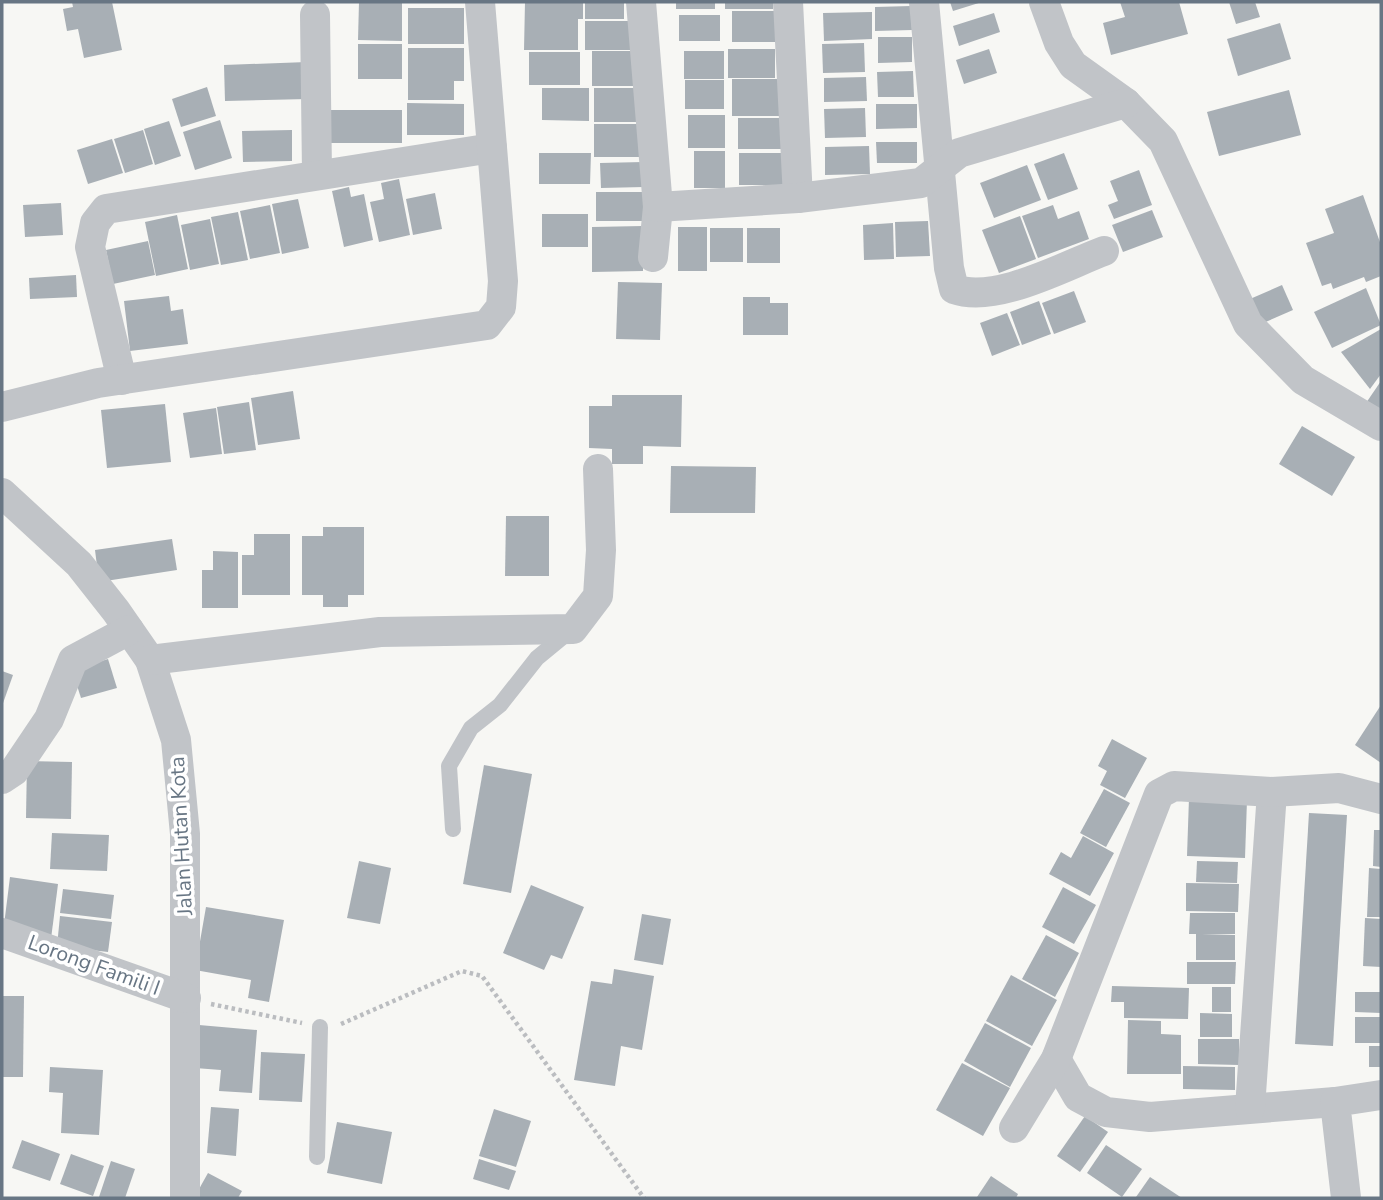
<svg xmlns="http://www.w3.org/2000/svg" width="1383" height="1200" viewBox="0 0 1383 1200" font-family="'Nunito Sans',sans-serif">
<rect width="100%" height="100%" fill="#f7f7f4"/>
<!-- building -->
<g fill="#a8afb5">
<polygon points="72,2 112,2 122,50 84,58 78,29 67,31 63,9 73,7"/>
<polygon points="359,2 402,2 402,41 358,40"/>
<polygon points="525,2 583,2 583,19 578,19 578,50 524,50"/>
<rect x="585" y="2" width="39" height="17"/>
<rect x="676" y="2" width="39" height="7"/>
<rect x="725" y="2" width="48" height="7"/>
<polygon points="950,2 982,2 953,11"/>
<polygon points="1120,2 1179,2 1188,34 1111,55 1103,23 1125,17"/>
<polygon points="1229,2 1255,2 1260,17 1236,24"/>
<polygon points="911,6 912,30 875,31 875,7"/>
<rect x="408" y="8" width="56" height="36"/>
<rect x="732" y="11" width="45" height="31"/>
<polygon points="872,12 872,39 824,41 823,13"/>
<polygon points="994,13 1000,32 959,46 953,26"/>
<rect x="679" y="15" width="41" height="26"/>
<rect x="585" y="21" width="45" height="29"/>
<polygon points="1280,23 1291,59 1238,76 1227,39"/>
<polygon points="878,37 912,37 912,62 878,63"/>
<polygon points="864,43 865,72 823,73 822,44"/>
<rect x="358" y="44" width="44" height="35"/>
<polygon points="408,48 464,48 464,81 454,81 454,100 408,100"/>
<rect x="728" y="49" width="47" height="29"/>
<polygon points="989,49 997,73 964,84 956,60"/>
<rect x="592" y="51" width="43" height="35"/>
<rect x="684" y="51" width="40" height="28"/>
<rect x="529" y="52" width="51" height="33"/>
<polygon points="307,62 308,99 225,101 224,65"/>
<polygon points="913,71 914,97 878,97 877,72"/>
<polygon points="866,77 867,101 824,102 824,78"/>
<rect x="732" y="79" width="49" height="37"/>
<rect x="685" y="80" width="39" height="29"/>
<polygon points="207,87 216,116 181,127 172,99"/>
<polygon points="542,88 589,88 589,121 542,120"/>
<rect x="594" y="88" width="42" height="34"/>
<polygon points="1289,90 1301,135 1219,156 1207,112"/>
<polygon points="407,103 464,104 464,135 407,135"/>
<polygon points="876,104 917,104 917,128 876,129"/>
<polygon points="865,108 866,137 825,138 824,109"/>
<rect x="328" y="110" width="74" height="33"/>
<rect x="688" y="115" width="37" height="33"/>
<rect x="738" y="118" width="44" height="31"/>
<polygon points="220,120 232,158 195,170 183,132"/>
<polygon points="169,121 181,156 155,165 144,129"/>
<rect x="594" y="124" width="46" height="33"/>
<polygon points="143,130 153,164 125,173 114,139"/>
<polygon points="292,130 292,161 243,162 242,131"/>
<polygon points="112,139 123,173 88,184 77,150"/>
<polygon points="876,142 917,142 917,163 877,163"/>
<polygon points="869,146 870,174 825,175 825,147"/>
<rect x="694" y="151" width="31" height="37"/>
<polygon points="539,153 591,153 590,184 539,184"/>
<rect x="739" y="153" width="44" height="32"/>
<polygon points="1064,153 1078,189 1048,200 1034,164"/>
<polygon points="643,162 644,187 601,188 600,163"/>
<polygon points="1027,165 1041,200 994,218 980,183"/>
<polygon points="1139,170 1152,205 1114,219 1108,205 1118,201 1110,181"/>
<polygon points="399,179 410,235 379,242 370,202 384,199 381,183"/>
<polygon points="349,187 351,197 364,194 373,240 344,247 332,191"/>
<rect x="596" y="192" width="47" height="29"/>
<polygon points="435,193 442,229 413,235 406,199"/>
<polygon points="1363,195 1381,245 1381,276 1366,282 1364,277 1333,289 1331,283 1322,286 1306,243 1334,233 1325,209"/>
<polygon points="298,199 309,248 282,254 272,204"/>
<polygon points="61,203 63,235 25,237 23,205"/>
<polygon points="270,205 280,253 250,259 240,211"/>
<polygon points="1053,205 1058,219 1079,211 1089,239 1038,258 1022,216"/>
<polygon points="1152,210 1163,237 1123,252 1112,225"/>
<polygon points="238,212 248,260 221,265 211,217"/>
<rect x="542" y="214" width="46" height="33"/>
<polygon points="177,215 188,269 156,276 145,222"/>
<polygon points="1020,216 1036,259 999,273 982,230"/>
<polygon points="210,219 219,264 190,270 181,225"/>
<polygon points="928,221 930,256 896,257 895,222"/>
<polygon points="893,223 894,259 864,260 863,225"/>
<polygon points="643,226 643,271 592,272 592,227"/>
<rect x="678" y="227" width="29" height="44"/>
<rect x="710" y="228" width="33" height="34"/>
<rect x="747" y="228" width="33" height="35"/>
<polygon points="148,241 155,275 113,284 106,250"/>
<polygon points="76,275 77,297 30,299 29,278"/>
<polygon points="618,282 662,283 660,340 616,339"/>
<polygon points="1282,285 1293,310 1261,324 1250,299"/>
<polygon points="1366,288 1381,325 1332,348 1314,312"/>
<polygon points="1074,291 1086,322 1054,334 1042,303"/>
<polygon points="169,296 171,311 183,309 188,344 130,351 124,301"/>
<polygon points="743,297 770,297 770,303 788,303 788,335 743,335"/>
<polygon points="1039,301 1051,334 1022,345 1010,312"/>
<polygon points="1007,313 1020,345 992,356 980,323"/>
<polygon points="1381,329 1381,374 1370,389 1341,352"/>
<polygon points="1381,381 1381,414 1366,403"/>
<polygon points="293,391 300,439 258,445 251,398"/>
<polygon points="612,395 682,395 681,447 643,446 643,464 612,464 612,449 589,448 589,406 612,406"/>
<polygon points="249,402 256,450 224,454 217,407"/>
<polygon points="165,404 171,462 107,468 101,410"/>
<polygon points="216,408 222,454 190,458 183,413"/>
<polygon points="1302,426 1355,457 1332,496 1279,464"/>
<polygon points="671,466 756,467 755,513 670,513"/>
<polygon points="506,516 549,516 549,576 505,576"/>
<polygon points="323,527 364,527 364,595 348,595 348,607 323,607 323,595 302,595 302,536 323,536"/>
<polygon points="254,534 290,534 290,595 242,595 242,555 254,555"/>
<polygon points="172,539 177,570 99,582 95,550"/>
<polygon points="213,551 238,552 238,608 202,608 202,570 213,570"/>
<polygon points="108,659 117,688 81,698 72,670"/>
<polygon points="2,671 13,675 2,706"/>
<polygon points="1381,705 1381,763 1355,745"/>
<polygon points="1112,739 1147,758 1125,798 1100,785 1107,771 1098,766"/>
<polygon points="27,761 72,762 71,819 26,818"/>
<polygon points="484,765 532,774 511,893 463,884"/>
<polygon points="1104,789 1130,803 1106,847 1080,833"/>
<polygon points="1189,798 1247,800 1245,858 1187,856"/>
<polygon points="1309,813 1347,815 1333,1046 1295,1044"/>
<polygon points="1374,830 1381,830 1381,867 1373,866"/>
<polygon points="52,833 109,835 107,871 50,869"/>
<polygon points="1083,836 1114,853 1090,896 1049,874 1061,852 1071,858"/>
<polygon points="359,861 391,868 380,924 347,918"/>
<polygon points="1197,861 1238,862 1237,883 1196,882"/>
<polygon points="1369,868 1381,869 1381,917 1367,917"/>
<polygon points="10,877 58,884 51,939 3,933"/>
<polygon points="1186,883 1239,884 1238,912 1186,911"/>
<polygon points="531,885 584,907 562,959 551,955 544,970 503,953"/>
<polygon points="1063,887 1096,905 1074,944 1042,927"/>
<polygon points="63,889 114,895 111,919 60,913"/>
<polygon points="206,907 284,920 269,1002 248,998 251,980 195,970"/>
<polygon points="1190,913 1235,913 1235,934 1202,935 1235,935 1235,960 1196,960 1196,934 1189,934"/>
<polygon points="642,914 671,919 663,965 634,960"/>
<polygon points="60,916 112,922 108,952 57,946"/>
<polygon points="1365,918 1381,919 1381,967 1363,966"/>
<polygon points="1046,935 1079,953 1055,997 1022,979"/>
<polygon points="1187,962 1236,962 1235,984 1187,984"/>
<polygon points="614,969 654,976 642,1050 621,1046 615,1086 574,1080 591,981 612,984"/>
<polygon points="1011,975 1057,1000 1032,1046 986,1021"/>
<polygon points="1112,986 1189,988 1188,1019 1124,1018 1124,1002 1111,1002"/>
<rect x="1212" y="987" width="19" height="25"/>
<polygon points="1355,992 1381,992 1381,1013 1355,1012"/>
<polygon points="2,996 24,996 23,1077 2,1077"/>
<polygon points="1200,1013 1232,1014 1232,1037 1200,1037"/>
<rect x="1355" y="1017" width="26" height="26"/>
<polygon points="1128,1020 1161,1021 1161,1034 1181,1035 1181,1074 1127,1074"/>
<polygon points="985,1023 1031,1048 1010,1087 964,1061"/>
<polygon points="199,1025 257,1030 252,1093 219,1091 221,1070 195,1068"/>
<polygon points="1198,1039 1239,1039 1239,1065 1198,1064"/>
<rect x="1369" y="1046" width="12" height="21"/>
<polygon points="261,1052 305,1054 302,1102 259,1100"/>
<polygon points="962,1063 1010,1088 983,1136 936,1110"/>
<polygon points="1183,1066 1235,1067 1235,1090 1183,1089"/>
<polygon points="50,1067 103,1070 99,1135 61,1133 63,1093 49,1092"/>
<polygon points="211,1107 239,1109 236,1156 207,1153"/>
<polygon points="494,1109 531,1121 516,1167 479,1156"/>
<polygon points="1085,1116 1108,1132 1080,1172 1057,1156"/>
<polygon points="337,1122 392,1132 382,1184 327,1173"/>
<polygon points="22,1140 60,1154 50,1181 12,1168"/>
<polygon points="1106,1145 1142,1169 1122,1197 1087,1173"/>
<polygon points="71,1154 104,1166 93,1196 60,1184"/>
<polygon points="479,1159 516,1171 509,1190 473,1179"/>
<polygon points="111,1161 135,1169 125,1198 99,1197"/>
<polygon points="208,1173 242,1191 238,1198 194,1198"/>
<polygon points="991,1176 1018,1194 1016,1198 977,1197"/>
<polygon points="1150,1177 1182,1198 1136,1197"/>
</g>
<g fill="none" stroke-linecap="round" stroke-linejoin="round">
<!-- path -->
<g stroke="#bbbdc0" stroke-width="4.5" stroke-dasharray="3.5 3.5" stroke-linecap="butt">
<polyline points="211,1004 302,1023"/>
<polyline points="341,1024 462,971 482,976 644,1198"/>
</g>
<!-- service -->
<g stroke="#c1c4c8" stroke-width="16">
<polyline points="453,829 449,766 471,728 500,705 537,658 571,630"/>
<polyline points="317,1157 320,1027"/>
</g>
<!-- minor -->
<g stroke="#c1c4c8" stroke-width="30">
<polyline points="641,2 658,207 653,257"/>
<polyline points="788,2 798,198"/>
<path d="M924,2L949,268L954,289C996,304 1064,266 1104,251"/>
<polyline points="1044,2 1059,43 1073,65 1126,103 1163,141 1248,324 1303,380 1381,426"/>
<polyline points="315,15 317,173"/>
<polyline points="658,207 798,198 921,183 959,153 1126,103"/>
<polyline points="122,380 90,247 95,223 106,209 492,148"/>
<polyline points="2,407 98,383 487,325 501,307 503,281 480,2"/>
<polyline points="2,493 79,564 116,611 150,660 176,740 185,834 185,1198"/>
<polyline points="150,660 380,632 573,629 598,596 601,550 598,469"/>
<polyline points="2,779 14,771 49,719 73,660 129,630"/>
<polyline points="2,933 186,998"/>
<polyline points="1056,1059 1078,1097 1106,1112 1150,1117 1335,1102"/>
<polyline points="1250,1108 1272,792"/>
<polyline points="1014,1128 1056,1059 1159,794 1174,786 1272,792 1339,788 1381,799"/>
<polyline points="1346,1198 1335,1102 1381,1095"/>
</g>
</g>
<g text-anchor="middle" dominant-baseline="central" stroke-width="7" stroke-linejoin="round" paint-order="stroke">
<!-- street labels -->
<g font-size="21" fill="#687684" stroke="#fff">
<text transform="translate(181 836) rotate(-93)">Jalan Hutan Kota</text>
<text transform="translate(94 965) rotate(20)">Lorong Famili I</text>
</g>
</g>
<!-- border -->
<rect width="1383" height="1200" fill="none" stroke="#687684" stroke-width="7"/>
</svg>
